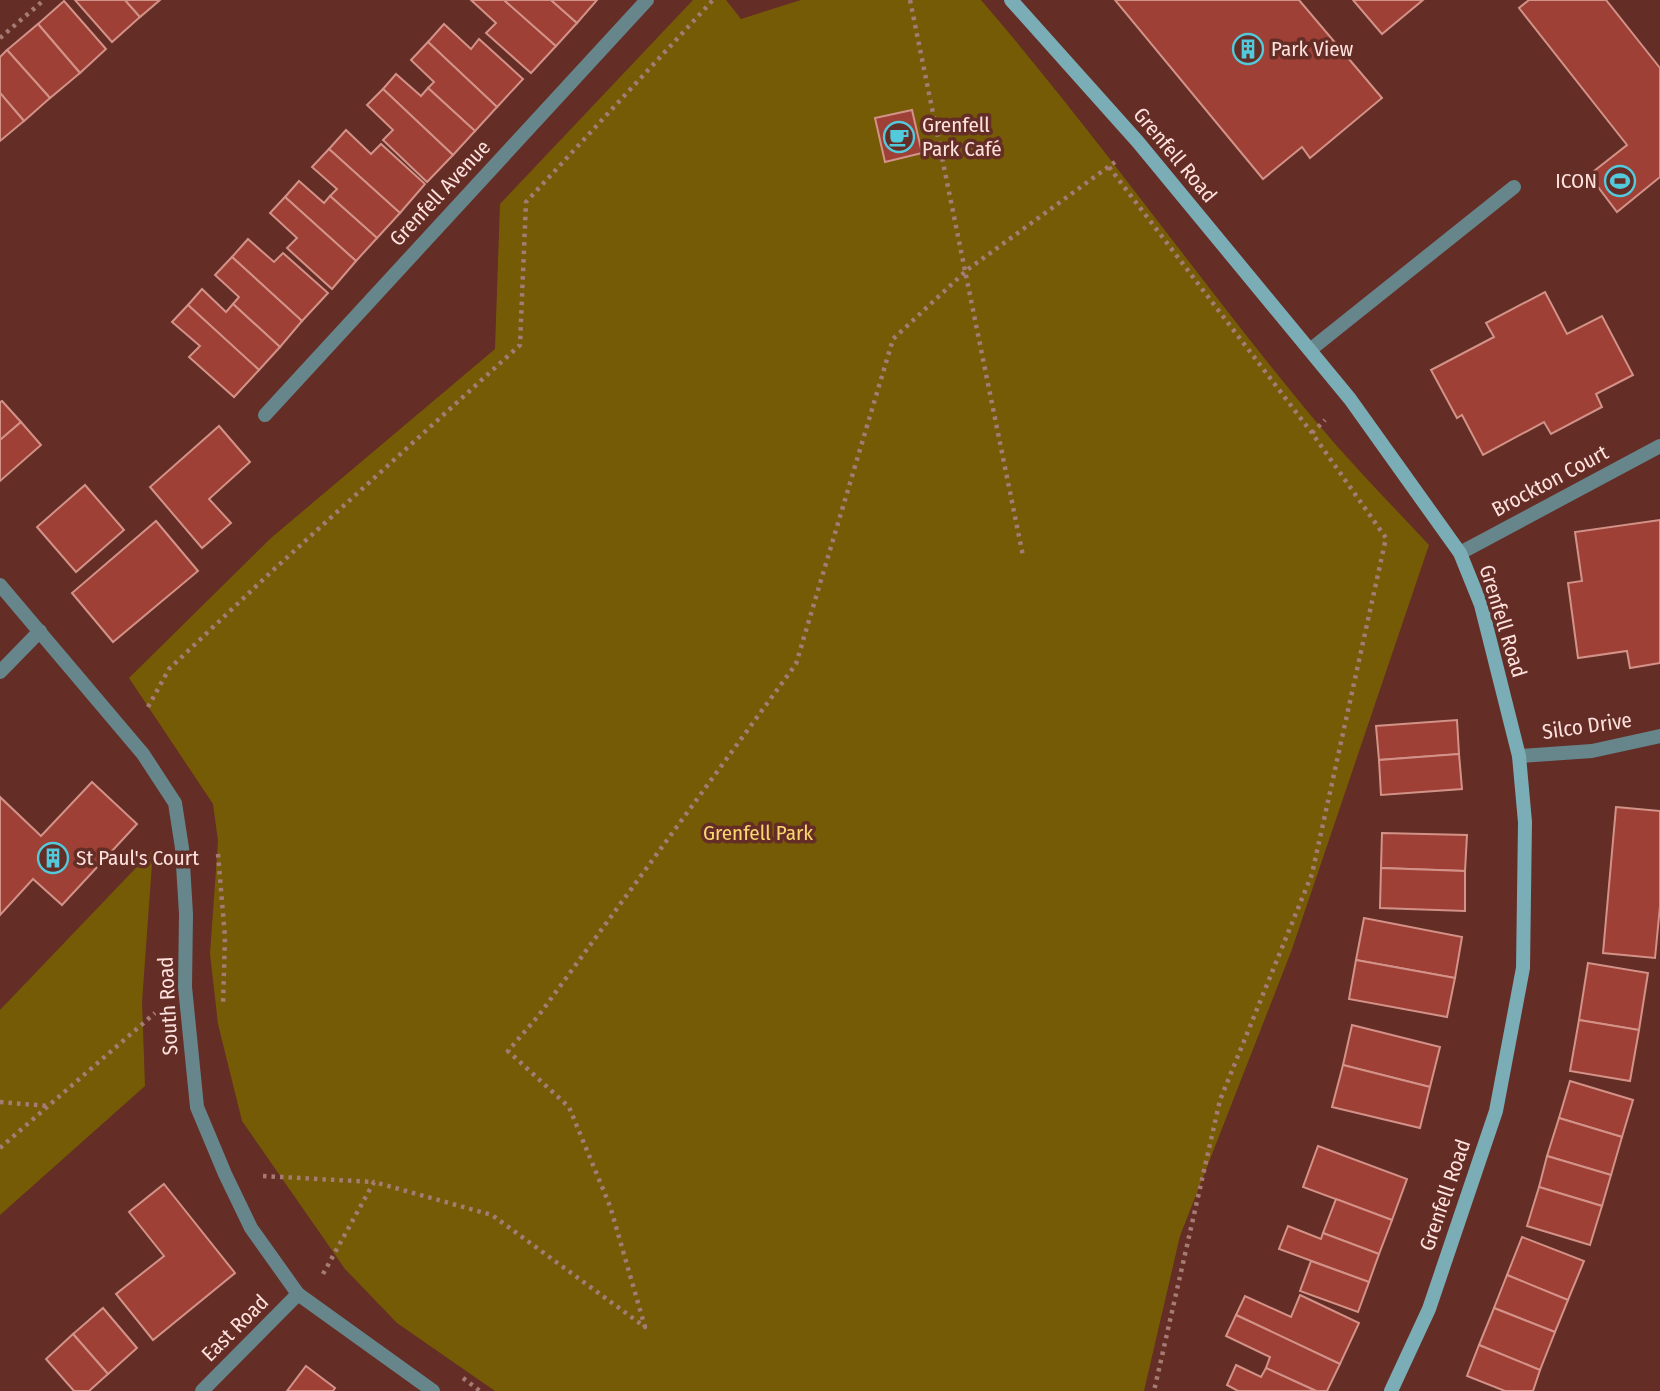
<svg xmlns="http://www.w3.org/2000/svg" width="1660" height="1391" viewBox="0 0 1660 1391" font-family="'Fira Sans Condensed',sans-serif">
<rect width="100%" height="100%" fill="#642d26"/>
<!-- green -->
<g fill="#755b05">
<path d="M693,0H726L741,19L801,0H981C1099,137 1202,285 1318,424C1353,466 1392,505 1429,545L1291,952L1180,1236L1144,1391H495L397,1323L345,1269L242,1121L218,1024L210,954L218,841L213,804L129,678L271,538L495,349L500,204Z"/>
<polygon points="153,850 142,1002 145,1086 0,1215 0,1010"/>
</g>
<!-- building -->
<g fill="#9e4035" stroke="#d39288" stroke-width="2">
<polygon points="75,0 125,0 140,17 112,42"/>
<polygon points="125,0 160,0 140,17"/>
<polygon points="471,0 504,0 556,46 531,73 486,33 496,23"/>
<polygon points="504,0 551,0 577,23 556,46"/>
<polygon points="551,0 597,0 577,23"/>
<polygon points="1115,0 1299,0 1382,98 1310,158 1302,147 1263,179"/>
<polygon points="1353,0 1423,0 1382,34"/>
<polygon points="1529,0 1606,0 1660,68 1660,177 1617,212 1589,175 1627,145 1519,8"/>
<polygon points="64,1 106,49 80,73 38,24"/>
<polygon points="38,24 80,73 50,98 7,50"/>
<polygon points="444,24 471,49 479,39 523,79 497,107 428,42"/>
<polygon points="428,42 497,107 475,131 428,88 434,82 411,60"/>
<polygon points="7,50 50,98 24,121 0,93 0,57"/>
<polygon points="396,74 421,96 428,88 475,131 453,155 383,89"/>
<polygon points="383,89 453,155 427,182 383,140 393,130 367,105"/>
<polygon points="0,93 24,121 0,141"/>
<polygon points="912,110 922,153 885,162 875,118"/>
<polygon points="346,130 371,154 381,144 425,184 400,213 329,149"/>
<polygon points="329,149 400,213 377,238 330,196 337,189 312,167"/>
<polygon points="299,181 324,203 330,196 377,238 356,261 285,197"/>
<polygon points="285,197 356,261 332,289 287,248 297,238 270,213"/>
<polygon points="248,239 274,262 283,253 328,293 302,321 232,257"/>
<polygon points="232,257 302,321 280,347 233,304 239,297 215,275"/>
<polygon points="202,289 226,312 233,304 280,347 259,370 188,305"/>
<polygon points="1545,292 1567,334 1602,316 1633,375 1596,394 1602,407 1551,434 1544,422 1483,455 1462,415 1457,418 1431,370 1494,337 1486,323"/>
<polygon points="188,305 259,370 234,397 189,357 200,346 172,322"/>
<polygon points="2,401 21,422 0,440 0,402"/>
<polygon points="21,422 41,445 0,481 0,440"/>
<polygon points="219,426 250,462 209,499 231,523 202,548 150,487"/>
<polygon points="85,485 124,530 76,572 37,527"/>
<polygon points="1660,520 1660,663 1630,668 1627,651 1578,658 1568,583 1582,581 1575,532"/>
<polygon points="156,521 198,571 113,642 72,593"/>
<polygon points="1457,720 1459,754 1379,760 1376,726"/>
<polygon points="1459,754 1462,789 1381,795 1379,760"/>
<polygon points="92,782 137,824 62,905 33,879 0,915 0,797 41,836"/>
<polygon points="1616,807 1660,811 1660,906 1655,958 1603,953"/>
<polygon points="1382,833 1467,835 1465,871 1381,868"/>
<polygon points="1381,868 1465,871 1465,911 1380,908"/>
<polygon points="1364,918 1462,937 1455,978 1356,960"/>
<polygon points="1356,960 1455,978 1447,1017 1349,999"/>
<polygon points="1588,963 1648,973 1639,1030 1579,1020"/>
<polygon points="1579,1020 1639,1030 1630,1081 1570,1071"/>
<polygon points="1352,1025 1440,1047 1430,1087 1343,1065"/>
<polygon points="1343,1065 1430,1087 1420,1128 1332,1107"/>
<polygon points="1570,1081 1633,1100 1622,1137 1559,1118"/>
<polygon points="1559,1118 1622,1137 1611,1175 1547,1156"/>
<polygon points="1318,1146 1407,1179 1392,1220 1303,1187"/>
<polygon points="1547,1156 1611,1175 1602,1206 1539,1187"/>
<polygon points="164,1184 235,1273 153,1340 116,1294 164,1256 129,1212"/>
<polygon points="1539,1187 1602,1206 1590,1245 1527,1226"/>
<polygon points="1336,1199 1392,1220 1379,1254 1323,1233"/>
<polygon points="1288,1226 1321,1239 1323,1233 1379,1254 1369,1282 1279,1249"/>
<polygon points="1522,1237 1584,1261 1568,1300 1507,1275"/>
<polygon points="1311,1261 1369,1282 1358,1312 1300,1291"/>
<polygon points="1507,1275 1568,1300 1555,1332 1494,1308"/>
<polygon points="1300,1295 1359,1323 1340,1364 1236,1315 1245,1296 1291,1317"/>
<polygon points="103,1308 137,1348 108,1374 73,1334"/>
<polygon points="1494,1308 1555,1332 1540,1370 1479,1345"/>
<polygon points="1236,1315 1340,1364 1327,1391 1316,1391 1266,1368 1270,1357 1226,1336"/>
<polygon points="73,1334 108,1374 89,1391 74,1391 46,1359"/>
<polygon points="1479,1345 1540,1370 1533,1391 1505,1391 1467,1376"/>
<polygon points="1236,1365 1261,1377 1266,1368 1316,1391 1238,1391 1227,1385"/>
<polygon points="306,1366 335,1388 333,1391 287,1391"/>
</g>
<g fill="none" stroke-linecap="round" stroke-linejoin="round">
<!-- path -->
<g stroke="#a77b75" stroke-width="4.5" stroke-dasharray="3.5 5" stroke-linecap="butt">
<polyline points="910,0 1023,556"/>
<polyline points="0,38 44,0"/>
<polyline points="1109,167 1312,433 1386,538 1312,874 1220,1100 1154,1391"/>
<polyline points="1312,433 1325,420"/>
<polyline points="148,707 169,669 270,573 520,345 526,202 713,0"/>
<polyline points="218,854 225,937 223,1006"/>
<polyline points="0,1102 48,1106"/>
<polyline points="0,1148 155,1013"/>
<polyline points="263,1176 374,1182"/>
<polyline points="323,1274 374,1182 492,1215 645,1327 610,1206 569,1107 508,1051 539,1015 796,664 893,339 967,270 1115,162"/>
<polyline points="463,1378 480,1391"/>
</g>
<!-- lane -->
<g stroke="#67868b" stroke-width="14">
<polyline points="1310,350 1514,187"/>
<polyline points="1460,553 1660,446"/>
</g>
<!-- street -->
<g stroke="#67868b" stroke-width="14">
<polyline points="265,415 647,0"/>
<polyline points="0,585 143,754 175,803 182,848 186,914 185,987 197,1107 225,1174 251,1228 298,1294 433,1391"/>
<polyline points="0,672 40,631"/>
<polyline points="1519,756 1592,751 1660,736"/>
<polyline points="202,1391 298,1294"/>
</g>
<!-- secondary -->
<polyline stroke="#7aadb5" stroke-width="14" points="1011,0 1138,142 1350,399 1460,553 1481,605 1519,756 1525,822 1523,968 1496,1111 1429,1309 1391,1391"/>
</g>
<!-- icons -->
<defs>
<g id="building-ring" transform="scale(1.575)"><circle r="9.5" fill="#642d26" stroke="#53cadc" stroke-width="1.5"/><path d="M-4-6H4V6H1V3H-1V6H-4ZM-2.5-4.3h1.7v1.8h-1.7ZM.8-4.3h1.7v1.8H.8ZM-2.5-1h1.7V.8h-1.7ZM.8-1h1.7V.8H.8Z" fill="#53cadc"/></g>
<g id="cafe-ring" transform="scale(1.575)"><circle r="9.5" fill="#642d26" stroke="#53cadc" stroke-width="1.5"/><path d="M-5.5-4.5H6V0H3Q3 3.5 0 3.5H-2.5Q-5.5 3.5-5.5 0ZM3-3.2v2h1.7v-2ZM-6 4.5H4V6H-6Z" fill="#53cadc"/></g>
<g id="stadium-ring" transform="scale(1.575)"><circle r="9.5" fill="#642d26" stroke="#53cadc" stroke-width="1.5"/><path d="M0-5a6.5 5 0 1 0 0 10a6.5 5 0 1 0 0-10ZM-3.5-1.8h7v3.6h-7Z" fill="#53cadc"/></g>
</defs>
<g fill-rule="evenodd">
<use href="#building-ring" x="1248" y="49"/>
<use href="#cafe-ring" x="899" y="137"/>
<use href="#stadium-ring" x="1620" y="181"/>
<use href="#building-ring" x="53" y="858"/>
</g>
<g text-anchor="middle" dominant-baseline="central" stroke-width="7" stroke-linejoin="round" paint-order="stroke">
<!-- poi labels -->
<g font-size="21" fill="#fee1dd" stroke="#642d26" text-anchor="start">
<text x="1271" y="49">Park View</text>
<text x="922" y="125">Grenfell<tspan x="922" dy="24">Park Café</tspan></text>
<text x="1597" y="181" text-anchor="end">ICON</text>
<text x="76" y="858">St Paul's Court</text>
</g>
<!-- street labels -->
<g font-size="21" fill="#fee1dd" stroke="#642d26">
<text transform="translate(1175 155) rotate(50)">Grenfell Road</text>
<text transform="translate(440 193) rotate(-47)">Grenfell Avenue</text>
<text transform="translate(1550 481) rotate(-28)">Brockton Court</text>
<text transform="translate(1503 621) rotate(73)">Grenfell Road</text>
<text transform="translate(1587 726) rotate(-8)">Silco Drive</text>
<text transform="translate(168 1006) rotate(-93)">South Road</text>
<text transform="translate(1445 1195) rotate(-71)">Grenfell Road</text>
<text transform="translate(235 1328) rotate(-45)">East Road</text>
</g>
<!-- park labels -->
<g font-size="21" fill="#fcd671" stroke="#642d26">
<text x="758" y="833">Grenfell Park</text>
</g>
</g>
</svg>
